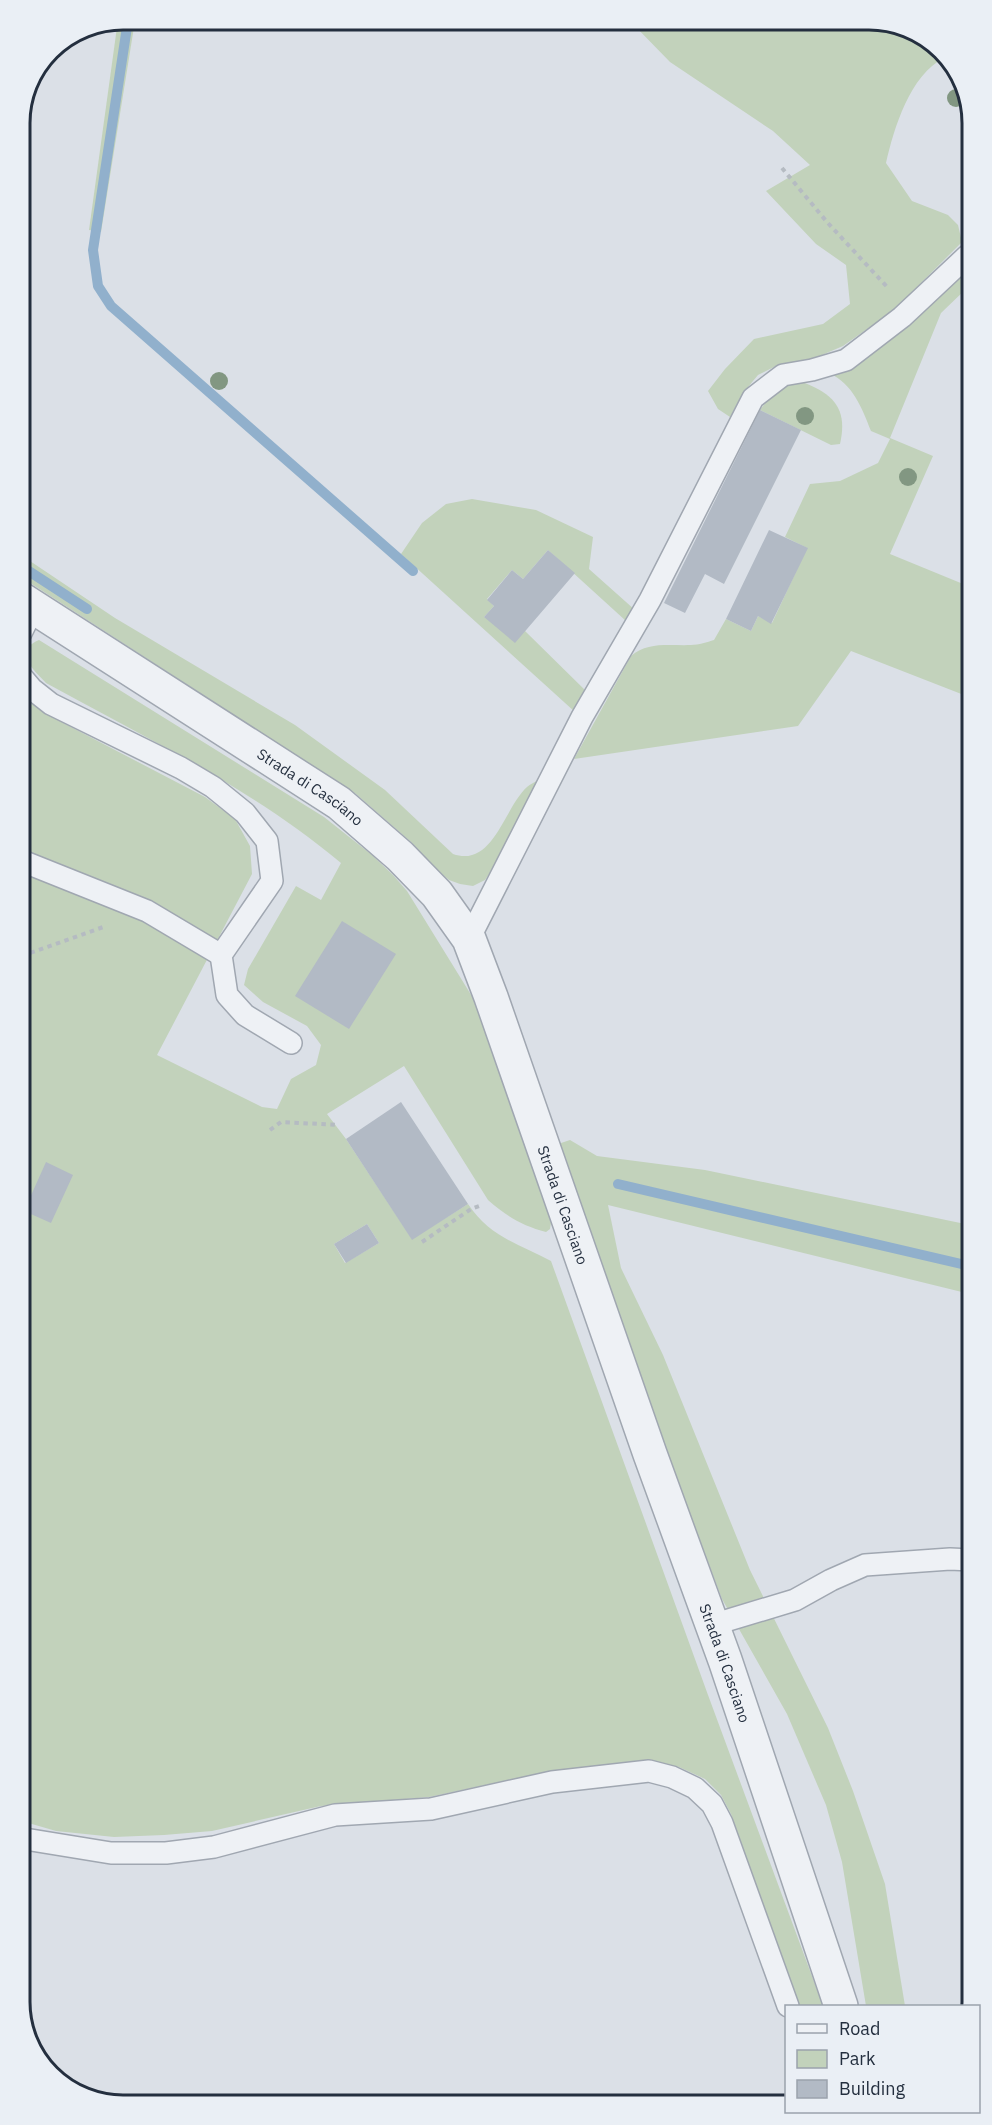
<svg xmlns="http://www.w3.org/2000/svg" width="992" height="2125" viewBox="0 0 992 2125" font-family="'IBM Plex Sans',sans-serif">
<rect width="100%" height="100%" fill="#dbe0e7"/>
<!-- green -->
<g fill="#c2d2bb" fill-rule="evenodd">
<path d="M876,20L932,41L944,58C910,75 894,128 886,163L912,201L948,215L958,225L962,242L894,310L843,346L815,358L778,365L758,375L743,393L730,417L718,409L708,391L725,369L754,339L823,324L850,304L846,265L816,244L766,191L810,165L773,131L670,62L631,22Z"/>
<polygon points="117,27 134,27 101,232 89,230"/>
<path d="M967,268V288L941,313L890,438L933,456L890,554L968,586L969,697L851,651L798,726L574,759L631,656C648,641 670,646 691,645C699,645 707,642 714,640L726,619L751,631L758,616L772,623L807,548L785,537L810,484L840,481L878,463L890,439L871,431C862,408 853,384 829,373Z"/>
<path d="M802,382C834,394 848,409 840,444L831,445L760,410C771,395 783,383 802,382Z"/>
<polygon points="472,499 536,510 593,537 589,569 635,610 626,621 548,550 523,579 512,570 487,599 494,606 484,617 525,631 587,692 575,712 401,554 422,523 446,504"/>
<path d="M21,555L115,618L295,725L385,790L453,854C493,868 504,808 527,787C530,784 535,782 539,780L491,871L485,880L473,886L460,884L449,880L436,869L411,842L356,794L21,577Z"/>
<path d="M39,640L324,817L372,855L393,875L407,891L473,998L492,1043L551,1223L550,1229L546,1232C523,1226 506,1216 488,1200L404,1066L327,1114L346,1139L412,1239L468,1204C489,1236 518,1244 551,1261L708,1695L823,2006H799L731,1814L721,1795L705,1779L679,1767L650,1761L541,1773L429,1797L321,1806L212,1831L164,1835L114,1837L56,1831L25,1822L21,694L48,715L205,797L235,819L250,846L252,874L157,1055L262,1107L277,1109L291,1079L316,1065L321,1045L307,1026L263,1002L244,985L248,969L296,886L321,900L341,863C253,789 146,738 46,683C33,669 12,652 39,640ZM367,1224L379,1243L345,1263L334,1244Z"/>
<polygon points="570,1140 597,1156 705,1170 970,1225 970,1294 608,1205 621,1268 663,1355 750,1570 828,1728 853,1791 885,1884 905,2006 866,2006 842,1862 826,1805 787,1714 722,1599 620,1329 555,1145"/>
</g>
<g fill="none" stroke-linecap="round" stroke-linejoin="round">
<!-- stream -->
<g stroke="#91b0cc" stroke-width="10">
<polyline points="127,27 93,250 98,286 111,306 413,571"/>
<polyline points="21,566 87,609"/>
<polyline points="618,1184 970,1266"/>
</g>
</g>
<!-- building -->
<g fill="#b2bac5">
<polygon points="760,410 801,430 724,584 705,574 685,613 664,603"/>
<polygon points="769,530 808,548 771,624 758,616 751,631 726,619"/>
<polygon points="548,550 575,573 515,643 484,617 494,606 487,600 512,570 523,579"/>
<polygon points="342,921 396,954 349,1029 295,996"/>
<polygon points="401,1102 468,1204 412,1240 346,1139"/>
<polygon points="46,1162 73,1175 51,1223 24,1211"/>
<polygon points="367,1224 379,1243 346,1263 334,1244"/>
</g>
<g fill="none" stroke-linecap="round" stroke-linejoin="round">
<!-- service casing -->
<g stroke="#a0a7b1" stroke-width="24">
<g id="service">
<polyline points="21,633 34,607"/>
<polyline points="21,676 32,689 51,704 181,768 213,787 245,813 267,841 272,881 221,955 227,995 245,1015 291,1043"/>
<polyline points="22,861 147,911 221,955"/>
<polyline points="469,939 582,717 650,600 753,398 783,375 812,370 846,360 902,317 967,256"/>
<polyline points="712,1625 795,1600 831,1580 865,1565 950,1559 971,1560"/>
<polyline points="25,1839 111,1853 166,1853 214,1847 335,1815 431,1809 552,1782 649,1771 672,1777 695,1788 712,1804 722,1823 788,2006"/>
</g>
</g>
<!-- tertiary casing -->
<g stroke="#a0a7b1" stroke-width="36">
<g id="tertiary">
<path id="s1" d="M21,599L339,803L400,856L437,894L469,939L491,997L650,1454L725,1660L841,2006"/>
</g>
</g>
<!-- path -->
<g stroke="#b5bbc2" stroke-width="4" stroke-dasharray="4.5 4.5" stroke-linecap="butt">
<polyline points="782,168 827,222 889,289"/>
<polyline points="22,956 106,926"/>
<polyline points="270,1130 281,1122 339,1125"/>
<polyline points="422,1242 471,1209 482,1205"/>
</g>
<!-- service -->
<use href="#service" stroke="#eef1f5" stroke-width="21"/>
<!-- tertiary -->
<use href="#tertiary" stroke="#eef1f5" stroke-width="33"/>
</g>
<!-- trees -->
<g fill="#829782">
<circle cx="956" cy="98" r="9"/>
<circle cx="219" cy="381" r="9"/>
<circle cx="805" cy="416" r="9"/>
<circle cx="908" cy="477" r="9"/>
</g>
<g text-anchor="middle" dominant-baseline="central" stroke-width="4.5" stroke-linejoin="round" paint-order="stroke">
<!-- street labels -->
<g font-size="15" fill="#242f3f" stroke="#eaeff5">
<text stroke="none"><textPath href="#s1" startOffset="345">Strada di Casciano</textPath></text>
<text stroke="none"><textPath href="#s1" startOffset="849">Strada di Casciano</textPath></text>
<text stroke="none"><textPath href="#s1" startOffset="1335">Strada di Casciano</textPath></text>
</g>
</g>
<!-- crop -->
<path d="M0 0H992V2125H0ZM123 30H869A93 93 0 0 1 962 123V2002A93 93 0 0 1 869 2095H123A93 93 0 0 1 30 2002V123A93 93 0 0 1 123 30Z" fill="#eaeff5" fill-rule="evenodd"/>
<path fill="none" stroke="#242f3f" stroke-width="3" d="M123 30H869A93 93 0 0 1 962 123V2002A93 93 0 0 1 869 2095H123A93 93 0 0 1 30 2002V123A93 93 0 0 1 123 30Z"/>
<!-- legend -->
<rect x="785" y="2005" width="195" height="108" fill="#eaeff5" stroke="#9ba2ac" stroke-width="1.5"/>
<rect x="797" y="2024" width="30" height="9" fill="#eef1f5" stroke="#9ba2ac" stroke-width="1.5"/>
<text x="839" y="2035" font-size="18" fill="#242f3f">Road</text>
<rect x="797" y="2050" width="30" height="18" fill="#c2d2bb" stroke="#9ba2ac" stroke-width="1.5"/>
<text x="839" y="2065" font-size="18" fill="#242f3f">Park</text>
<rect x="797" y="2080" width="30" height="18" fill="#b2bac5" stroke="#9ba2ac" stroke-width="1.5"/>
<text x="839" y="2095" font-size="18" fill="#242f3f">Building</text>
</svg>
